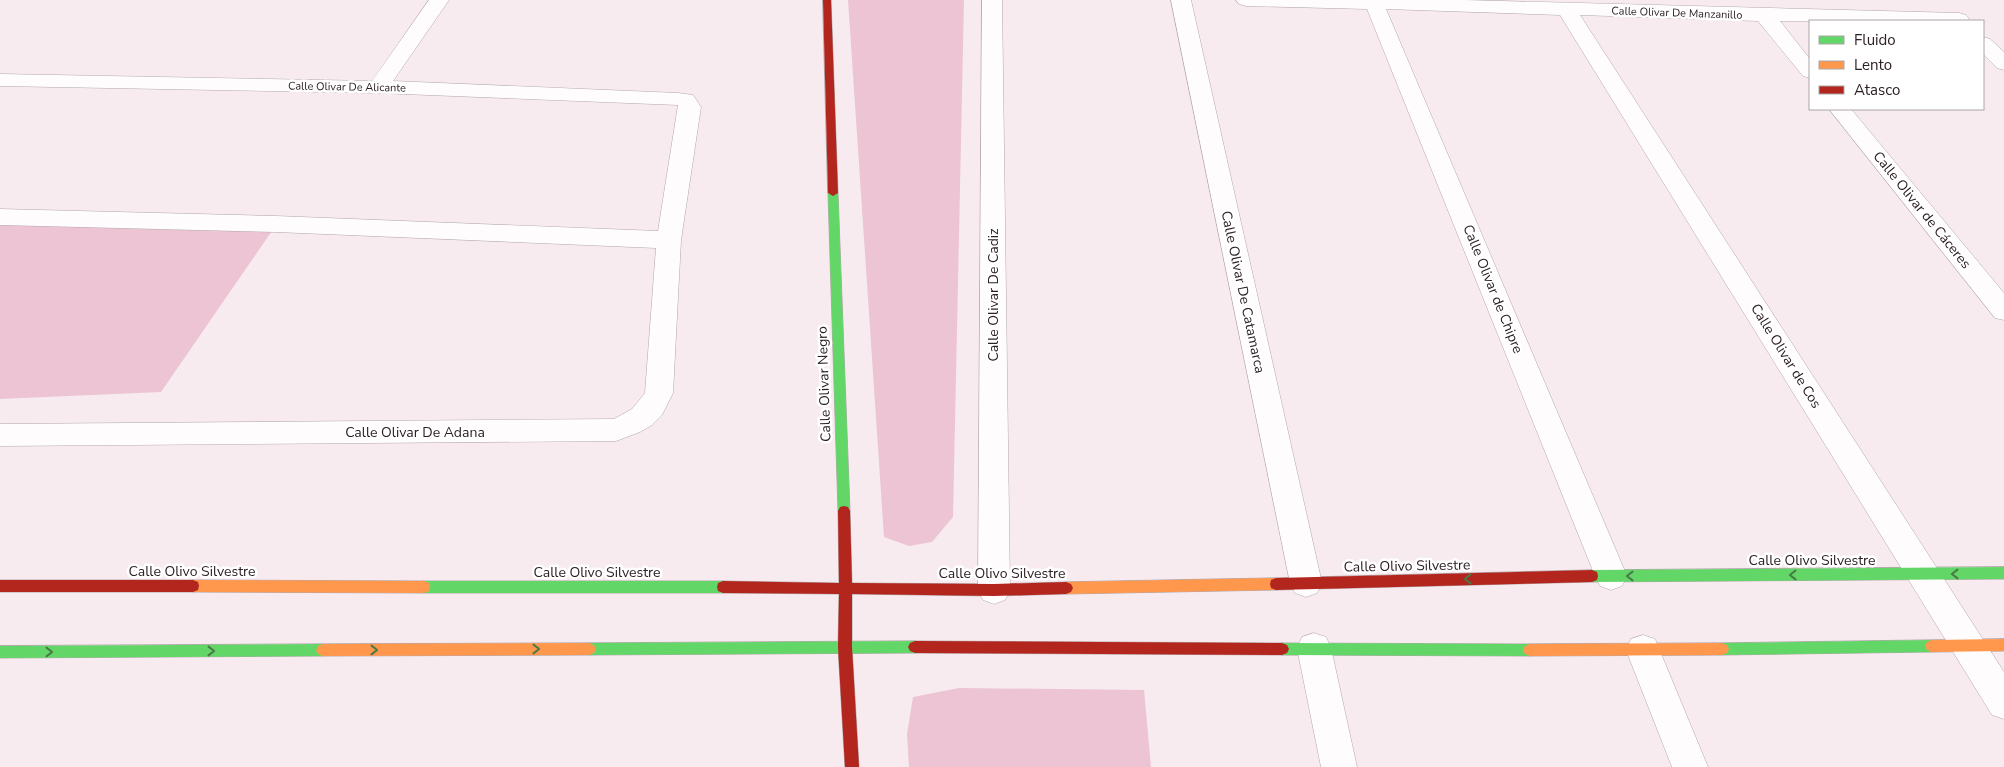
<svg xmlns="http://www.w3.org/2000/svg" width="2004" height="767" viewBox="0 0 2004 767" font-family="'Nunito Sans',sans-serif">
<rect width="100%" height="100%" fill="#f7ebef"/>
<!-- green -->
<g fill="#ecc4d4">
<polygon points="848,0 964,0 953,517 932,542 909,546 884,537"/>
<polygon points="0,218 276,225 161,392 0,399"/>
<polygon points="959,688 1144,690 1151,767 909,767 907,734 913,697"/>
</g>
<g fill="none" stroke-linecap="round" stroke-linejoin="round">
<!-- street casing -->
<g stroke="#b2a7ab" stroke-width="1">
<g id="street">
<polygon points="429,0 449,0 393,81 678,93 693,95 701,107 681,240 673,393 662,415 652,425 640,432 616,441 0,446 0,424 614,419 632,409 645,393 656,248 276,232 0,225 0,209 276,216 658,231 678,105 378,93 0,86 0,74 372,81"/>
<polygon points="982,0 1002,0 1010,590 1005,600 994,604 983,600 978,590"/>
<polygon points="1171,0 1191,0 1322,583 1317,593 1306,597 1295,593 1290,583"/>
<polygon points="1236,0 1464,0 1959,13 1966,15 1969,19 1967,21 1780,21 1810,59 1810,78 1803,76 1758,21 1580,15 2004,672 2004,719 1992,715 1560,15 1386,9 1627,576 1622,586 1611,590 1600,586 1595,576 1367,9 1246,6 1239,4"/>
<polygon points="1983,37 1990,39 2004,52 2004,70 1997,68 1983,54"/>
<polygon points="1829,109 1851,109 2004,293 2004,320 1995,318"/>
<polygon points="1314,633 1326,637 1331,648 1357,767 1321,767 1297,648 1302,637"/>
<polygon points="1643,635 1655,639 1708,767 1672,767 1626,650 1631,639"/>
</g>
</g>
<!-- fast casing -->
<g stroke="#b2a7ab" stroke-width="1">
<g id="fast">
<polygon points="833,190 838,193 850,511 848,515 844,516 840,515 838,511 828,193"/>
<polygon points="2004,567 2004,579 1592,582 1587,580 1586,576 1587,572 1592,570"/>
<polygon points="424,581 723,581 728,583 729,587 728,591 723,593 424,593 419,591 418,587 419,583"/>
<polygon points="1932,640 1937,642 1939,646 1937,650 1932,652 1722,655 1717,653 1715,649 1717,645 1722,643"/>
<polygon points="915,641 920,643 922,647 920,651 915,653 589,655 584,653 582,649 584,645 589,643"/>
<polygon points="1282,643 1530,644 1535,646 1537,650 1535,654 1530,656 1282,655 1277,653 1275,649 1277,645"/>
<polygon points="323,644 328,646 330,650 328,654 323,656 0,658 0,646"/>
</g>
</g>
<!-- slow casing -->
<g stroke="#b2a7ab" stroke-width="1">
<g id="slow">
<polygon points="1276,578 1281,580 1282,584 1281,588 1276,590 1066,594 1061,592 1059,588 1061,584 1066,582"/>
<polygon points="193,580 424,581 429,583 430,587 429,591 424,593 193,592 188,590 187,586 188,582"/>
<polygon points="2004,639 2004,651 1932,652 1927,650 1925,646 1927,642 1932,640"/>
<polygon points="589,643 594,645 596,649 594,653 589,655 323,656 318,654 316,650 318,646 323,644"/>
<polygon points="1722,643 1727,645 1729,649 1727,653 1722,655 1530,656 1525,654 1523,650 1525,646 1530,644"/>
</g>
</g>
<!-- jam casing -->
<g stroke="#b2a7ab" stroke-width="1">
<g id="jam">
<polygon points="823,0 831,0 838,193 833,196 828,193"/>
<polygon points="844,506 848,507 850,511 852,583 994,584 1066,582 1071,584 1073,588 1071,592 1066,594 994,596 852,594 852,647 859,767 845,767 838,647 839,594 723,593 718,591 717,587 718,583 723,581 839,583 838,511 840,507"/>
<polygon points="1592,570 1597,572 1598,576 1597,580 1592,582 1276,590 1271,588 1270,584 1271,580 1276,578"/>
<polygon points="0,580 193,580 198,582 199,586 198,590 193,592 0,592"/>
<polygon points="915,641 1282,643 1287,645 1289,649 1287,653 1282,655 915,653 910,651 908,647 910,643"/>
</g>
</g>
<!-- street -->
<use href="#street" fill="#fefcfd" fill-rule="evenodd"/>
<!-- fast -->
<use href="#fast" fill="#63d668" fill-rule="evenodd"/>
<!-- slow -->
<use href="#slow" fill="#ff974d" fill-rule="evenodd"/>
<!-- jam -->
<use href="#jam" fill="#b3261e" fill-rule="evenodd"/>
</g>
<!-- one-way arrows -->
<defs><path id="oneway-chevron" d="M-2-3.5L2.5 0L-2 3.5" fill="none" stroke-width="1.6" stroke-linecap="round" stroke-linejoin="round" transform="scale(1.25)"/></defs>
<g stroke="#487b46">
<use href="#oneway-chevron" transform="translate(1955 574) rotate(180)"/>
<use href="#oneway-chevron" transform="translate(1793 575) rotate(180)"/>
<use href="#oneway-chevron" transform="translate(1630 576) rotate(180)"/>
<use href="#oneway-chevron" transform="translate(1468 579) rotate(179)"/>
<use href="#oneway-chevron" transform="translate(536 649)"/>
<use href="#oneway-chevron" transform="translate(374 650)"/>
<use href="#oneway-chevron" transform="translate(211 651)"/>
<use href="#oneway-chevron" transform="translate(49 652)"/>
</g>
<g text-anchor="middle" dominant-baseline="central" stroke-width="5" stroke-linejoin="round" paint-order="stroke">
<!-- far-street labels -->
<g font-size="11" fill="#2d2025" stroke="#fff">
<text transform="translate(1677 13) rotate(2)">Calle Olivar De Manzanillo</text>
<text transform="translate(347 87) rotate(1)">Calle Olivar De Alicante</text>
</g>
<!-- street labels -->
<g font-size="14" fill="#2d2025" stroke="#fff">
<text transform="translate(1922 210) rotate(51)">Calle Olivar de Cáceres</text>
<text transform="translate(1493 289) rotate(68)">Calle Olivar de Chipre</text>
<text transform="translate(1243 292) rotate(78)">Calle Olivar De Catamarca</text>
<text transform="translate(993 295) rotate(-90)">Calle Olivar De Cadiz</text>
<text transform="translate(1786 356) rotate(58)">Calle Olivar de Cos</text>
<text transform="translate(824 384) rotate(-92)">Calle Olivar Negro</text>
<text x="415" y="432">Calle Olivar De Adana</text>
<text x="1812" y="560">Calle Olivo Silvestre</text>
<text transform="translate(1407 566) rotate(-1)">Calle Olivo Silvestre</text>
<text x="192" y="571">Calle Olivo Silvestre</text>
<text x="597" y="572">Calle Olivo Silvestre</text>
<text x="1002" y="573">Calle Olivo Silvestre</text>
</g>
</g>
<!-- legend -->
<rect x="1809" y="20" width="175" height="90" fill="#ffffff" stroke="#aba6a8"/>
<rect x="1819" y="36" width="25" height="8" fill="#63d668" stroke="#aba6a8"/>
<text x="1854" y="45" font-size="15" fill="#2d2025">Fluido</text>
<rect x="1819" y="61" width="25" height="8" fill="#ff974d" stroke="#aba6a8"/>
<text x="1854" y="70" font-size="15" fill="#2d2025">Lento</text>
<rect x="1819" y="86" width="25" height="8" fill="#b3261e" stroke="#aba6a8"/>
<text x="1854" y="95" font-size="15" fill="#2d2025">Atasco</text>
</svg>
